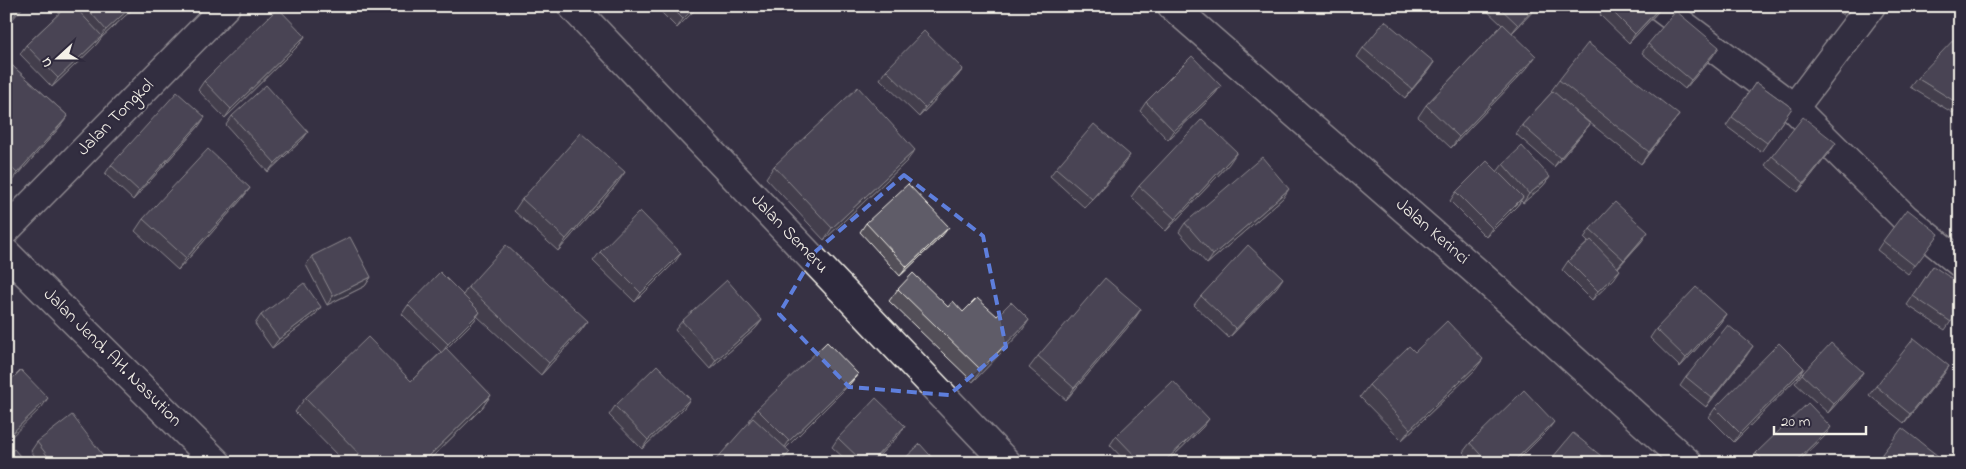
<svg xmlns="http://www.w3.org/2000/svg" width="1966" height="469" viewBox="0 0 1966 469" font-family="'Indie Flower',sans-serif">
<rect width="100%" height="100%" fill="#373244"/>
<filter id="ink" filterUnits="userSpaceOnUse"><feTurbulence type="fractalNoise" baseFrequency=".02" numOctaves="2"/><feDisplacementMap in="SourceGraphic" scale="10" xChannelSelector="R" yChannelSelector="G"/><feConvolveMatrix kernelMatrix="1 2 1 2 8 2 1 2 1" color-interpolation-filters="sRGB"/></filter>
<g filter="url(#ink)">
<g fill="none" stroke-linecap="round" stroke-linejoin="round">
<!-- minor casing -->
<g stroke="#f4f1e8" stroke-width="31">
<g id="minor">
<polyline points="572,6 1007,463"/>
<polyline points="1172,6 1479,274 1688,463"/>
<polyline points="1658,6 1794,108 1905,218 1960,263"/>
<polyline points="1794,108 1871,6"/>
<polyline points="6,230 226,6"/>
</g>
</g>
<!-- trunk casing -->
<g stroke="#f4f1e8" stroke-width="31">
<polyline id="trunk" points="6,253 217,463"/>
</g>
<!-- minor -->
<use href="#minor" stroke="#2f2a3d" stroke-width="28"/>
<!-- trunk -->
<use href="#trunk" stroke="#2f2a3d" stroke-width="28"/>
</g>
<!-- wall -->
<g fill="#524f59" stroke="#f4f1e8">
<polygon points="67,6 136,6 102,37 96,45 52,87 20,54 26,45"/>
<polygon points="655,6 699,6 677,28"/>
<polygon points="1487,6 1538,6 1512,33 1528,67 1451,148 1418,117 1426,105 1502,25 1485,9"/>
<polygon points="1606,6 1662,6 1657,13 1629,43 1600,15"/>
<polygon points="1690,6 1701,6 1697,11"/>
<polygon points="1829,6 1848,6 1843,15"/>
<polygon points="305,36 299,45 225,118 198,90 204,81"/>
<polygon points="1648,44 1713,56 1685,89 1642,53"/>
<polygon points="1363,48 1434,62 1428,71 1405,98 1357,57"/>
<polygon points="6,60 68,116 59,128 9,185 6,182"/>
<polygon points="963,69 956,78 919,117 880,79 886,70"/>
<polygon points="1917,78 1960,104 1953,113 1910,87"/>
<polygon points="1559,80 1679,115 1670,126 1641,164 1574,110 1590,124 1583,133 1554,167 1516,134 1522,125 1552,92 1551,91"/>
<polygon points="1756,82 1792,108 1761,152 1726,126"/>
<polygon points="1221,86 1214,95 1168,140 1140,111 1146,102"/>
<polygon points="232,116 308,132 302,140 268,172 226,125"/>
<polygon points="199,126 133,200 105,174 111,165"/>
<polygon points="1830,152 1798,192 1765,165 1772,156"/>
<polygon points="907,161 824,240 766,178 774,166"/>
<polygon points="1124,164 1085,208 1050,176 1056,168"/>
<polygon points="1229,164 1166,231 1131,197 1139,186"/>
<polygon points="1503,164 1550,177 1543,186 1523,203 1521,201 1517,206 1486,237 1450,201 1456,192 1497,172"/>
<polygon points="617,184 558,251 514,211 522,199"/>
<polygon points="250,188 241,200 178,270 135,231 143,219"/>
<polygon points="1283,198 1207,264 1179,232 1185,223"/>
<polygon points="866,223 942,236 900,276 860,232"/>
<polygon points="1590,229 1642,241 1618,268 1614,279 1592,300 1562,270 1568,261 1588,242 1584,238"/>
<polygon points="1939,234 1908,274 1877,250 1883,241"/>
<polygon points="600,252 675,262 635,302 593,261"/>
<polygon points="312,256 371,277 365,286 327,305 306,265"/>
<polygon points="1933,266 1960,308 1945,330 1907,305"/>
<polygon points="468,287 588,321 579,333 541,375 477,316 474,321 446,349 491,395 482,408 426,463 345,463 295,412 305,398 411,381 441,352 402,314 408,305 463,295"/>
<polygon points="1277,287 1229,338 1194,305 1201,296"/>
<polygon points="898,289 963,312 1029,320 1021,332 973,382 889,301"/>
<polygon points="1141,309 1133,321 1066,400 1029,368 1038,356"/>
<polygon points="1726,314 1720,323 1680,367 1650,338 1656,329"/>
<polygon points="261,315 315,315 272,348 255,324"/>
<polygon points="762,320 756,328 710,369 675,330 682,321"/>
<polygon points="1747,355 1706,407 1680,386 1686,377"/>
<polygon points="1949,366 1943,375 1904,423 1869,395 1876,386"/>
<polygon points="1804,368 1798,377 1734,442 1709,417 1715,408"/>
<polygon points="1475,370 1402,440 1360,397 1369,385"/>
<polygon points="1863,372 1857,381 1828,413 1795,383 1802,374"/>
<polygon points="858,374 849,385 786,448 749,421 757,409"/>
<polygon points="615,406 684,408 642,449 609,415"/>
<polygon points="905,426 899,435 872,463 844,463 846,460 832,447 838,438"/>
<polygon points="1203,427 1166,463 1127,463 1110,445 1116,436"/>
<polygon points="1548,430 1515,463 1474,463 1463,452 1470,443"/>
<polygon points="1825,436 1797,463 1751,463 1750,462 1756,453"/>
<polygon points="37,442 96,463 40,463 31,451"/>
<polygon points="1882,454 1938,456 1934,463 1876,463"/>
</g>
<!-- shaded-wall -->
<g fill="#424048" stroke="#f4f1e8">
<polygon points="22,6 24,6 6,27 6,25"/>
<polygon points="132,6 136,6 102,37 96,45 52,87 58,78 100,38 106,30"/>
<polygon points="696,6 699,6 677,28 683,19"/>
<polygon points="1536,6 1538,6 1511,34 1518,25"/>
<polygon points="1662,6 1657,13 1629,43 1635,34"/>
<polygon points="305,36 299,45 225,118 231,109"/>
<polygon points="1719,47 1713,56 1685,89 1691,80"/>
<polygon points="1536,56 1528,67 1451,148 1459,137"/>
<polygon points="1434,62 1428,71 1405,98 1412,89"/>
<polygon points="963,69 956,78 919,117 925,108"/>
<polygon points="1221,86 1214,95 1168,140 1174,131"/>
<polygon points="1679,115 1670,126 1641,164 1649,152"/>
<polygon points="68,116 59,128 9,185 17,173"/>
<polygon points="205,117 199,126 133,200 139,191"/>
<polygon points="1590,124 1583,133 1554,167 1560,158"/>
<polygon points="308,132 302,140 268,172 275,163"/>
<polygon points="1836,143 1830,152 1798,192 1804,183"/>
<polygon points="915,150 907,161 824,240 832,228"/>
<polygon points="1237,152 1229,164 1166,231 1175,219"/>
<polygon points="1130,155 1124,164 1085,208 1092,199"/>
<polygon points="625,172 617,184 558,251 566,239"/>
<polygon points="1550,177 1543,186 1523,203 1529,194"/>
<polygon points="250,188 241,200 178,270 186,258"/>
<polygon points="1289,189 1283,198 1207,264 1213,255"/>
<polygon points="1523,197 1517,206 1486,237 1492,228"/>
<polygon points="949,227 942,236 900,276 907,267"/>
<polygon points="1648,232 1642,241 1617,268 1624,260"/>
<polygon points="681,253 675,262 635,302 641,293"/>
<polygon points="1620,270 1614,279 1592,300 1598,291"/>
<polygon points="371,277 365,286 327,305 333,296"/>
<polygon points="1283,278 1277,287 1229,338 1236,329"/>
<polygon points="321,307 315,315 272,348 279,339"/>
<polygon points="1141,309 1133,321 1066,400 1074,388"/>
<polygon points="480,312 474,321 442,353 448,344"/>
<polygon points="1726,314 1720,323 1680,367 1686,358"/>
<polygon points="762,320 756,328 710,369 716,360"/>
<polygon points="1029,320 1021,332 973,382 981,370"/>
<polygon points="588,321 579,333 541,375 549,363"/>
<polygon points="1753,346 1747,355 1706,407 1712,398"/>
<polygon points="1483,359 1475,370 1402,440 1410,429"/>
<polygon points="1949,366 1943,375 1904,423 1910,414"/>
<polygon points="1804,368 1798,377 1734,442 1740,433"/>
<polygon points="1863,372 1857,381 1828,413 1834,404"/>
<polygon points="858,374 849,385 781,453 789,441"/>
<polygon points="491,395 482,408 426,463 422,463"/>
<polygon points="48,398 42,407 6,442 6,439"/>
<polygon points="690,399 684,408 642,449 648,440"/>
<polygon points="1209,419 1203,427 1166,463 1163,463"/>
<polygon points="1554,422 1548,430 1515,463 1512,463"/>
<polygon points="905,426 899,435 872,463 870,463"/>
<polygon points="1831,427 1825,436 1797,463 1794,463"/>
<polygon points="102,454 96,463 91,463"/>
</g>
<!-- building -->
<g fill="#5f5c67" stroke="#f4f1e8">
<polygon points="6,6 22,6 6,25"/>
<polygon points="67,6 74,6 102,36 58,78 26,45"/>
<polygon points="85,6 132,6 106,30"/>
<polygon points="670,6 696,6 683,19"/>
<polygon points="1498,6 1536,6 1518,25"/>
<polygon points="1607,6 1661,6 1635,34"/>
<polygon points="278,8 305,36 231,109 204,81"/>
<polygon points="1676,11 1719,47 1691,80 1648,44"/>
<polygon points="1385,21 1434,62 1412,89 1363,48"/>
<polygon points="1503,24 1536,56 1459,137 1426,105"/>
<polygon points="924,31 963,69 925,108 886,70"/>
<polygon points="1960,33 1960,103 1959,104 1917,78"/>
<polygon points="1588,43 1679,115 1649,152 1559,80"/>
<polygon points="1192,56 1221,86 1174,131 1146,102"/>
<polygon points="6,60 68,116 17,173 6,163"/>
<polygon points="1756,82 1792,108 1767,143 1732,117"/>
<polygon points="266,85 308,132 275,163 232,116"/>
<polygon points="858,87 915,150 832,228 774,166"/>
<polygon points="1553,91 1590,124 1560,158 1522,125"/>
<polygon points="177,92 205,117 139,191 111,165"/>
<polygon points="1803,117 1836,143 1804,183 1772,156"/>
<polygon points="1202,119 1237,152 1175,219 1139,186"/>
<polygon points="1094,124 1130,155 1092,199 1056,168"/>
<polygon points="581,133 625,172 566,239 522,199"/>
<polygon points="1522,146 1550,177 1529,194 1503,164"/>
<polygon points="208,149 250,188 186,258 143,219"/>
<polygon points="1262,157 1289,189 1213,255 1185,223"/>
<polygon points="1487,161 1523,197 1492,228 1456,192"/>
<polygon points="908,184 949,227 907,267 866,223"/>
<polygon points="1615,202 1648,232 1624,260 1590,229"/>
<polygon points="1907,209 1939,234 1915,266 1883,241"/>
<polygon points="640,211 681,253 641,293 600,252"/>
<polygon points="350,237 371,277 333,296 312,256"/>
<polygon points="1591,240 1620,270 1598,291 1568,261"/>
<polygon points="506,245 588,321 549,363 468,287"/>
<polygon points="1248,245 1283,278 1236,329 1201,296"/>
<polygon points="1933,266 1960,284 1960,308 1951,322 1913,296"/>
<polygon points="440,272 480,312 448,344 408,305"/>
<polygon points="913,273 948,307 953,301 963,312 977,298 997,316 1011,302 1029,320 981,370 898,289"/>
<polygon points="1105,278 1141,309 1074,388 1038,356"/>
<polygon points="727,280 762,320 716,360 682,321"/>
<polygon points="304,283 321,307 279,339 261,315"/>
<polygon points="1696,287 1726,314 1686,358 1656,329"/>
<polygon points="1447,321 1483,359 1410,429 1369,385 1409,346 1415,352"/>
<polygon points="1728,325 1753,346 1712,398 1686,377"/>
<polygon points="368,337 411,381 446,348 491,395 422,463 368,463 305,398"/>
<polygon points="1914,338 1949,366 1910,414 1876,386"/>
<polygon points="827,342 858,374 789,441 757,409"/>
<polygon points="1779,343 1804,368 1740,433 1715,408"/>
<polygon points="1831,343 1863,372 1834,404 1802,374"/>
<polygon points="657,365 690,399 648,440 615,406"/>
<polygon points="21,370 48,398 6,439 6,385"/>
<polygon points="1173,381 1209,419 1163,463 1142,463 1116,436"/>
<polygon points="1524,390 1554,422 1512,463 1488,463 1470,443"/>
<polygon points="876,398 905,426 870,463 864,463 838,438"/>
<polygon points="1808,403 1831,427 1794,463 1766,463 1756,453"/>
<polygon points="72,415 102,454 91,463 53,463 37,442"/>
<polygon points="753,418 790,452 780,463 713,463"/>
<polygon points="1902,428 1938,456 1933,463 1893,463 1882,454"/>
<polygon points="1573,433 1606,460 1603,463 1548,463"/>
<polygon points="920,444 937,463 900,463"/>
<polygon points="14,449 26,463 6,463 6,456"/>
<polygon points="1960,455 1960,463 1952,463"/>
<polygon points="847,457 853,463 845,463"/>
<polygon points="560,459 568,463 556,463"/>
</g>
</g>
<!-- marked area -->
<path d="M0 0H1966V469H0ZM904,175L983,236L1006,347L949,395L849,387L779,314L816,251Z" fill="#373244" fill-opacity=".55" fill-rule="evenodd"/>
<path fill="none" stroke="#5e7fdd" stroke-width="4" stroke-dasharray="10 6" stroke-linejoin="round" d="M904,175L983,236L1006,347L949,395L849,387L779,314L816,251Z"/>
<g text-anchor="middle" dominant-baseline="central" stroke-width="4.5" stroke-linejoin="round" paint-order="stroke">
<!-- street labels -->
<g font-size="18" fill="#f4f1e8" stroke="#2f2a3d">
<text transform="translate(116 118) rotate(-45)">Jalan Tongkol</text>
<text transform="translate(1432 232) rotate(41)">Jalan Kerinci</text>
<text transform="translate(789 234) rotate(46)">Jalan Semeru</text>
<text transform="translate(112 358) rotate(45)">Jalan Jend. AH. Nasution</text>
</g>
</g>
<!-- margin -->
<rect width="1966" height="469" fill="none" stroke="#2f2a3d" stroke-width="25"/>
<rect x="12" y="12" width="1941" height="444" fill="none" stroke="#f4f1e8" stroke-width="2" filter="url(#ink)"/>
<!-- north arrow -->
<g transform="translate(58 58) rotate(249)" stroke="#2f2a3d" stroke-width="4" paint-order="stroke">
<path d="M0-4L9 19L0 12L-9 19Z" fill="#f4f1e8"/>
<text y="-8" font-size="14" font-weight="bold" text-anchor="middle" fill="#f4f1e8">U</text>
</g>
<!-- scale -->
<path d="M1774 426v8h92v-8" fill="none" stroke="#f4f1e8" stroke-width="2.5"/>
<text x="1781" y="426" font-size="15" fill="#f4f1e8" stroke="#2f2a3d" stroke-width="4" paint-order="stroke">20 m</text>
</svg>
